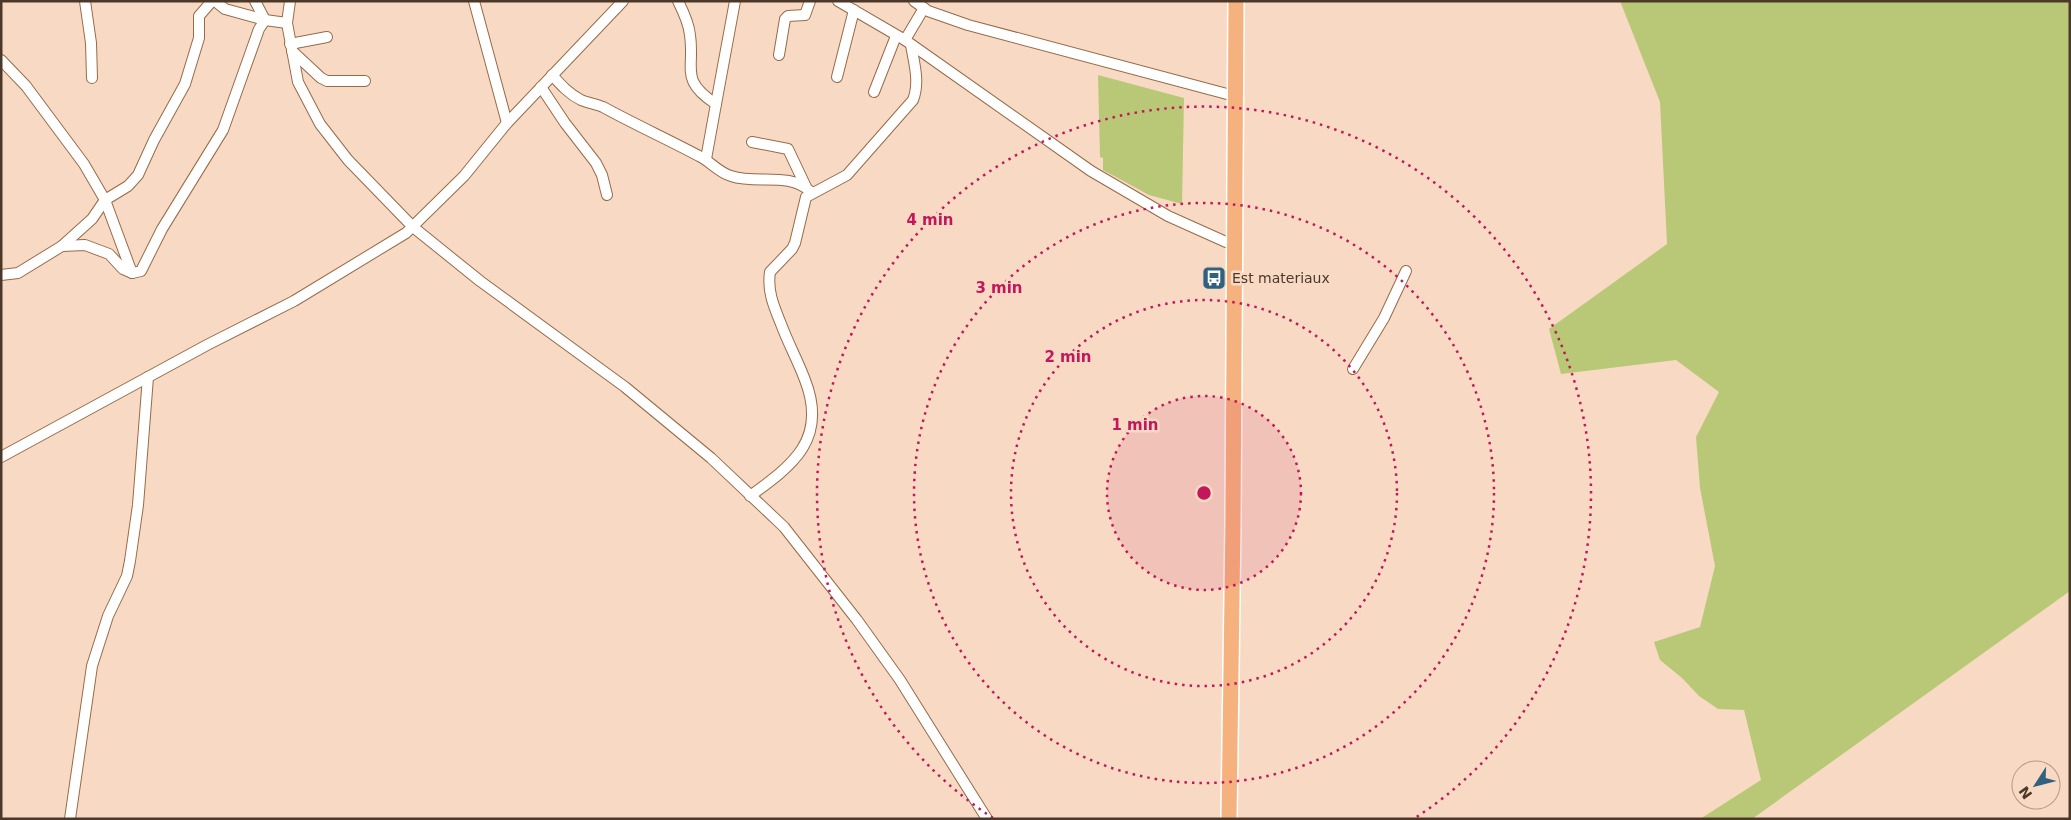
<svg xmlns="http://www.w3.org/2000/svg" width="2071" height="820" viewBox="0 0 2071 820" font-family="'DejaVu Sans',sans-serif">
<rect width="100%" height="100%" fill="#f8dac4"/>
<!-- green -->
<g fill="#b9c876">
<polygon points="1620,1 2070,1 2070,591 1752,819 1700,819 1761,780 1744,710 1718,709 1699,696 1682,678 1660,660 1654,642 1700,627 1715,566 1700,488 1696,437 1719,392 1676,360 1561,374 1549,329 1667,244 1660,102"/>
<polygon points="1098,75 1184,98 1182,204 1149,195 1103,170 1103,158 1100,157"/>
</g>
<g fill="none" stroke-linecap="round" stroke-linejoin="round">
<!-- minor casing -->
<g stroke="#966a48" stroke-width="12">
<g id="minor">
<polyline points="85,1 91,43 92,78"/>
<polyline points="215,1 225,9 265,20 287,23"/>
<polyline points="290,1 287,23 298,82 320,124 348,160 413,227 480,281 625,387 711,458 784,527 857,620 900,680 987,819"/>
<polyline points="474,1 507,123"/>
<path d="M678,1C683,11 689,24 690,35C695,69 679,80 716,104L706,159"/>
<polyline points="838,1 905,40 1091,171 1168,216 1226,242"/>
<polyline points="914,1 928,11 968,25 1227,94"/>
<polyline points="905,40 924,8"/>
<polyline points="290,44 327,37"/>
<polyline points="292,51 321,78 327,81 365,81"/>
<polyline points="779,55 785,19 788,16 805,15 810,1"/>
<polyline points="1,60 26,86 84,164 105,200 132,273"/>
<path d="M552,75C561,85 569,94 581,100C588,103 596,104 603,107C634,124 667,139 699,156C710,161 719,173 731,176C758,185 788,171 811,192"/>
<polyline points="837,77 854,10"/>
<polyline points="541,87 565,123 596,163 602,175 607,195"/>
<polyline points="874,92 896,36"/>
<polyline points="716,104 735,1"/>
<polyline points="752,142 788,149 806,187"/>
<polyline points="62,246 92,219 105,200 128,186 138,175 154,140 185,84 199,38 199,16 212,1"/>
<polyline points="1,275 18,273 62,246 85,245 109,254 123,269 132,273 141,271 162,229 223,130 259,29 265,20 255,1"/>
<polyline points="1353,369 1384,318 1406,271"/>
<polyline points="1,457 207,345 294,301 406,233 464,176 507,123 623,1"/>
<path d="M750,496C793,465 828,439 805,380C798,361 788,343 781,324C774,307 767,291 770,272L792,249L795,243L806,197L847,175L913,100C920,82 914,63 911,45"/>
<polyline points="70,819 92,666 108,616 127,576 130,561 138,505 148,377"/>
</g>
</g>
<!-- highway casing -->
<g stroke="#fff" stroke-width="18">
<polyline id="highway" points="1229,819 1233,521 1236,1"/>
</g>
<!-- minor -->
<use href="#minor" stroke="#fff" stroke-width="10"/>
<!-- highway -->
<use href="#highway" stroke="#f6b27e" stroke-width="15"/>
</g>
<!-- distance rings -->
<circle cx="1204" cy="493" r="97" fill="#c2185b" fill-opacity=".12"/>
<g fill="none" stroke="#c2185b" stroke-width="2.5" stroke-dasharray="2.5 5">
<circle cx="1204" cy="493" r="97"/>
<circle cx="1204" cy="493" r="193"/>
<circle cx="1204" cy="493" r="290"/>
<path d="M993 818A387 387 0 1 1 1415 818"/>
</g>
<!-- icons -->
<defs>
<g id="bus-square" transform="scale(1.25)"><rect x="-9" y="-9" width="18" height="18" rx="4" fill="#306280" stroke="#f8dac4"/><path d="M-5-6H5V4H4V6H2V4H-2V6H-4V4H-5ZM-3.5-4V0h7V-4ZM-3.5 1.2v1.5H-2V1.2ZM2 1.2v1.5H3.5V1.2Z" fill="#fff"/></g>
</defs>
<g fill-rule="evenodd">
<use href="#bus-square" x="1214" y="278"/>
</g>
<g text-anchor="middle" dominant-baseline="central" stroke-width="5" stroke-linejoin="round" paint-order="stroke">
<!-- poi labels -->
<g font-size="14" fill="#4c3829" stroke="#f8dac4" text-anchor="start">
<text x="1232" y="278">Est materiaux</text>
</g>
</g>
<circle cx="1204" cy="493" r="8" fill="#c2185b" stroke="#f8dac4" stroke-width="2.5"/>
<g font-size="15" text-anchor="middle" font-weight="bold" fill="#c2185b" stroke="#f8dac4" stroke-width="5" stroke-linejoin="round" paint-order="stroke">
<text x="930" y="225">4 min</text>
<text x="999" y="293">3 min</text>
<text x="1068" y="362">2 min</text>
<text x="1135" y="430">1 min</text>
</g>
<!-- border -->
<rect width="2071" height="820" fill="none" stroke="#4c3829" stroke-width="5"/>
<!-- north arrow -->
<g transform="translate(2036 785) rotate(234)"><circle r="24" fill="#f8dac4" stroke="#b39986"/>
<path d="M0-4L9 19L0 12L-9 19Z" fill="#306280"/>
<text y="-8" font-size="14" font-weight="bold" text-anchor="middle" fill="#4c3829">N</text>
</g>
</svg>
